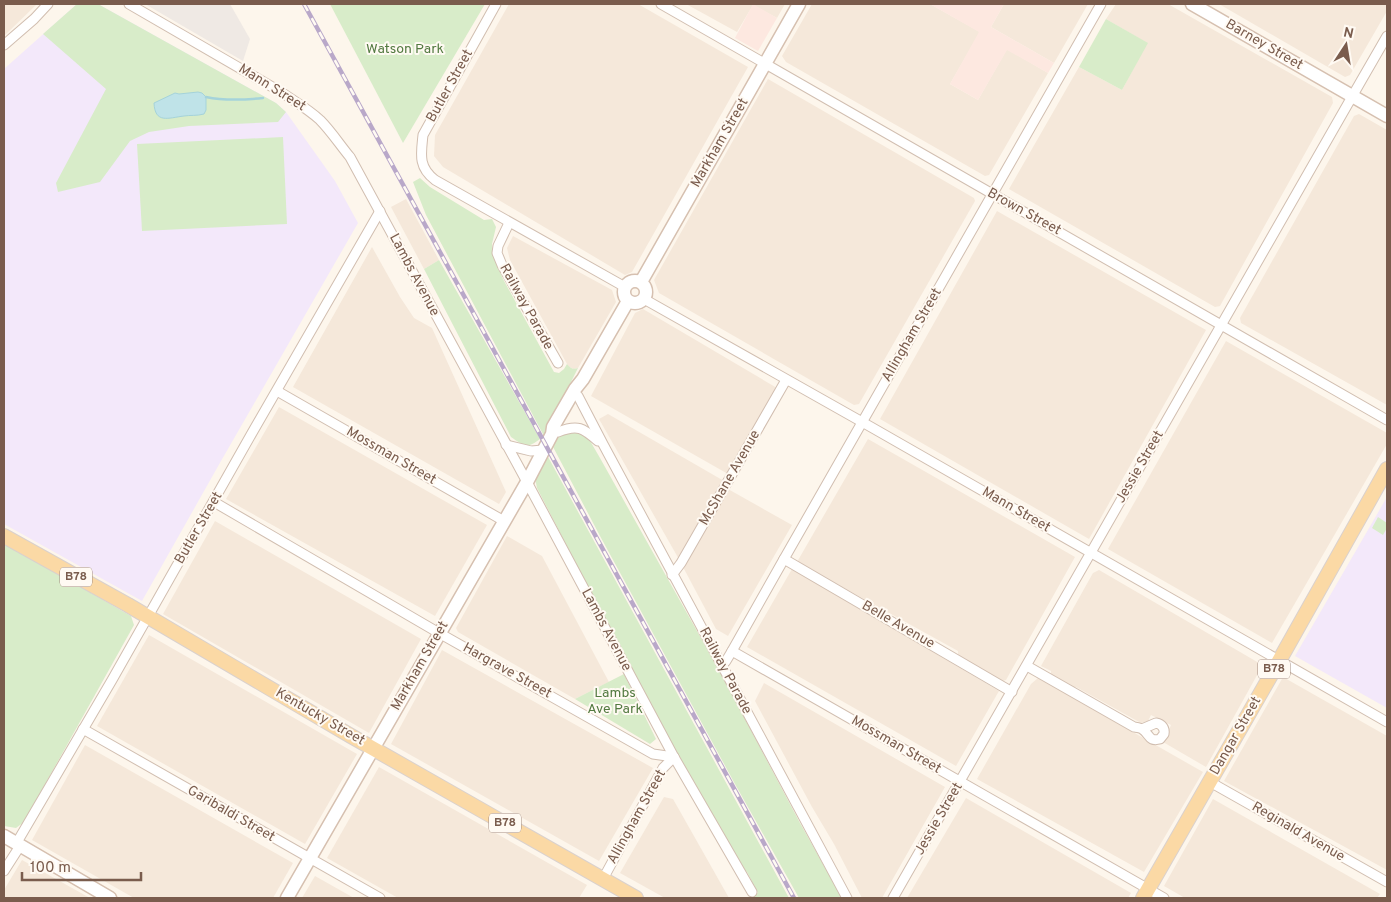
<svg xmlns="http://www.w3.org/2000/svg" width="1391" height="902" viewBox="0 0 1391 902" font-family="Overpass,sans-serif">
<rect width="100%" height="100%" fill="#fdf6ec"/>
<!-- residential -->
<g fill="#f5e8da">
<polygon points="4,4 37,4 4,36"/>
<polygon points="509,4 638,4 748,67 632,272 625,275 443,167 434,156 435,135"/>
<polygon points="686,4 785,4 777,18 753,5 737,32"/>
<polygon points="812,4 930,4 980,32 950,84 978,100 1007,49 1048,73 989,175 985,176 786,62 782,56"/>
<polygon points="1004,4 1088,4 1054,63 991,27"/>
<polygon points="1116,4 1168,4 1332,97 1333,103 1220,306 1215,307 1009,189 1079,67 1122,90 1147,43 1106,19"/>
<polygon points="1219,4 1387,4 1387,11 1350,75 1345,77"/>
<polygon points="768,79 974,198 975,201 859,404 854,405 659,293 654,280"/>
<polygon points="1359,114 1387,130 1387,405 1241,323 1240,318 1354,116"/>
<polygon points="406,199 439,260 424,269 391,207"/>
<polygon points="997,211 1206,330 1089,539 880,419"/>
<polygon points="513,236 612,290 616,302 578,368 574,369 569,367 567,364 510,260 507,248"/>
<polygon points="372,247 400,297 414,318 432,328 506,492 499,504 293,387"/>
<polygon points="643,309 777,388 728,474 591,396 635,313"/>
<polygon points="1226,341 1387,433 1387,444 1272,643 1108,549"/>
<polygon points="279,407 487,525 435,616 226,499"/>
<polygon points="608,414 724,481 680,561 599,419"/>
<polygon points="868,439 1075,557 1006,680 1003,681 958,656 958,651 797,562"/>
<polygon points="728,489 792,525 728,636 716,629 683,567"/>
<polygon points="215,521 421,639 369,733 163,614"/>
<polygon points="507,536 542,556 609,682 575,699 458,632 456,628"/>
<polygon points="792,569 999,691 956,766 747,647"/>
<polygon points="1099,570 1259,663 1261,668 1206,767 1163,742 1171,725 1151,715 1148,721 1141,723 1076,687 1073,689 1051,675 1051,671 1041,666 1093,573"/>
<polygon points="149,635 357,754 305,844 97,726"/>
<polygon points="442,650 653,768 599,861 391,744"/>
<polygon points="1283,677 1387,736 1387,870 1224,781"/>
<polygon points="1038,678 1203,772 1144,872 977,779 1031,684"/>
<polygon points="764,683 945,787 882,898 862,898 834,844 812,807 755,701"/>
<polygon points="85,745 293,863 273,898 134,898 32,840"/>
<polygon points="379,767 587,885 579,898 398,898 327,858"/>
<polygon points="664,797 673,799 729,898 665,898 620,873"/>
<polygon points="966,798 1131,893 1128,898 907,898"/>
<polygon points="1213,799 1380,894 1377,898 1185,898 1164,886"/>
<polygon points="22,860 90,898 4,898 4,890"/>
<polygon points="315,876 354,898 302,898"/>
</g>
<!-- commercial -->
<g fill="#fde8e0">
<polygon points="753,4 777,18 758,51 735,38"/>
<polygon points="930,4 1004,4 991,27 1054,63 1048,73 1007,50 978,100 950,84 979,32"/>
</g>
<!-- industrial -->
<polygon fill="#efe9e4" points="145,4 230,4 250,39 243,61"/>
<!-- education -->
<g fill="#f3e8fa">
<polygon points="77,4 98,4 276,103 286,112 335,181 358,223 221,461 142,601 4,524 4,69"/>
<polygon points="1387,497 1387,708 1295,656"/>
</g>
<!-- green -->
<g fill="#d8ecc9">
<polygon points="77,4 98,4 276,103 286,112 278,122 189,126 149,132 130,141 100,182 58,192 56,183 106,89 43,34"/>
<polygon points="330,4 485,4 403,143"/>
<polygon points="1106,19 1148,43 1122,90 1079,67"/>
<polygon points="283,137 287,224 142,231 137,144"/>
<path d="M420,178L430,187L484,220L492,219L496,227L492,244L493,255L503,279L554,372L559,373L564,369L567,364C570,368 573,370 578,368L544,436L426,215L413,182Z"/>
<path d="M439,260L540,439C527,449 524,446 511,437L424,269Z"/>
<polygon points="567,431 581,432 589,439 600,458 720,672 800,823 842,898 799,898 735,784 600,536 552,445 559,436"/>
<polygon points="547,455 789,898 746,898 758,893 747,872 739,866 720,833 590,591 537,488 535,478"/>
<polygon points="1378,517 1387,523 1387,528 1383,535 1372,528"/>
<polygon points="4,543 131,616 134,625 24,822 16,828 4,826"/>
<polygon points="624,674 656,739 650,744 575,699"/>
</g>
<!-- water -->
<path fill="#bfe3e8" stroke="#a5d3da" d="M198,92L202,93L206,97V110L204,114C197,116 190,115 184,116C168,118 155,124 154,103L175,93L179,94Z"/>
<g fill="none" stroke-linecap="round" stroke-linejoin="round">
<!-- stream -->
<path stroke="#a5d3da" stroke-width="2.5" d="M206,97C225,101 244,100 263,98"/>
<!-- street casing -->
<g stroke="#d1beb0" stroke-width="11">
<g id="street">
<path d="M129,4L281,92C294,101 308,109 320,120C331,131 340,145 350,157L527,482L674,757L752,892"/>
<path d="M496,4L423,135C421,154 418,167 435,180L625,287"/>
<polyline points="661,4 1387,420"/>
<polyline points="4,45 34,19 48,4"/>
<polyline points="509,223 498,246 497,253 502,265 558,363"/>
<polyline points="644,299 871,427 1387,722"/>
<polyline points="277,391 504,521"/>
<polyline points="578,396 603,444 847,898"/>
<path d="M558,432C578,424 583,428 598,441"/>
<polyline points="506,445 531,451 543,450"/>
<polyline points="214,502 439,633 653,754 674,757"/>
<polyline points="784,559 1012,692"/>
<polyline points="672,575 681,563 786,380"/>
<polyline points="732,651 1164,898"/>
<polyline points="722,665 726,661 732,651 784,559 1101,4"/>
<path d="M1027,666L1134,727C1135,727 1141,728 1142,729C1150,734 1148,742 1160,739L1164,734C1165,728 1162,724 1156,723L1142,729"/>
<polyline points="83,729 380,898"/>
<polyline points="1210,782 1387,882"/>
<polyline points="16,844 112,680 252,433 380,211"/>
<polyline points="4,871 20,846"/>
<polyline points="603,879 663,768 674,757"/>
<polyline points="893,898 1361,81 1387,36"/>
</g>
</g>
<!-- secondary casing -->
<g stroke="#d6c0b0" stroke-width="15">
<g id="secondary">
<polyline points="1192,4 1387,116"/>
<circle cx="635" cy="292" r="11"/>
<polyline points="641,282 799,4"/>
<polyline points="4,836 110,898"/>
<polyline points="287,898 527,482 552,434 553,427 575,389 583,379 628,301"/>
</g>
</g>
<!-- primary casing -->
<g stroke="#dad1cd" stroke-width="16">
<g id="primary">
<polyline points="4,536 128,605 351,736 636,898"/>
<polyline points="1143,898 1279,661 1387,469"/>
</g>
</g>
<!-- street -->
<use href="#street" stroke="#fff" stroke-width="9"/>
<!-- secondary -->
<use href="#secondary" stroke="#fff" stroke-width="12"/>
<!-- primary -->
<use href="#primary" stroke="#fbd9a5" stroke-width="14"/>
<!-- rail casing -->
<g stroke="#b9a8c9" stroke-width="4.5">
<polyline id="rail" points="304,4 794,898"/>
</g>
<!-- rail -->
<use href="#rail" stroke="#fffaf3" stroke-width="2.5" stroke-dasharray="8" stroke-linecap="butt"/>
</g>
<g text-anchor="middle" dominant-baseline="central" stroke-width="4" stroke-linejoin="round" paint-order="stroke">
<!-- shield labels -->
<g fill="#fffaf3" stroke="#a28b7f" stroke-width="1">
<rect x="60" y="567.5" width="32" height="19" rx="4"/>
<rect x="1258" y="659.5" width="32" height="19" rx="4"/>
<rect x="489" y="813.5" width="32" height="19" rx="4"/>
</g>
<g font-size="12" font-weight="bold" fill="#7a5c4d">
<text x="76" y="577">B78</text>
<text x="1274" y="669">B78</text>
<text x="505" y="823">B78</text>
</g>
<!-- street labels -->
<g font-size="14" fill="#7a5c4d" stroke="#fffaf3">
<text transform="translate(1264 45) rotate(30)">Barney Street</text>
<text transform="translate(450 86) rotate(-61)">Butler Street</text>
<text transform="translate(272 88) rotate(32)">Mann Street</text>
<text transform="translate(720 143) rotate(-60)">Markham Street</text>
<text transform="translate(1024 212) rotate(29)">Brown Street</text>
<text transform="translate(414 275) rotate(62)">Lambs Avenue</text>
<text transform="translate(526 307) rotate(61)">Railway Parade</text>
<text transform="translate(912 335) rotate(-60)">Allingham Street</text>
<text transform="translate(391 456) rotate(30)">Mossman Street</text>
<text transform="translate(1140 467) rotate(-60)">Jessie Street</text>
<text transform="translate(730 478) rotate(-60)">McShane Avenue</text>
<text transform="translate(1016 510) rotate(30)">Mann Street</text>
<text transform="translate(199 528) rotate(-60)">Butler Street</text>
<text transform="translate(898 625) rotate(30)">Belle Avenue</text>
<text transform="translate(606 630) rotate(62)">Lambs Avenue</text>
<text transform="translate(420 666) rotate(-60)">Markham Street</text>
<text transform="translate(507 671) rotate(29)">Hargrave Street</text>
<text transform="translate(725 671) rotate(62)">Railway Parade</text>
<text transform="translate(320 717) rotate(30)">Kentucky Street</text>
<text transform="translate(1236 736) rotate(-60)">Dangar Street</text>
<text transform="translate(896 745) rotate(30)">Mossman Street</text>
<text transform="translate(231 814) rotate(30)">Garibaldi Street</text>
<text transform="translate(637 817) rotate(-61)">Allingham Street</text>
<text transform="translate(939 819) rotate(-60)">Jessie Street</text>
<text transform="translate(1298 832) rotate(30)">Reginald Avenue</text>
</g>
<!-- park labels -->
<g font-size="14" fill="#537a41" stroke="#fffaf3">
<text x="405" y="49">Watson Park</text>
<text x="615" y="693">Lambs<tspan x="615" dy="16">Ave Park</tspan></text>
</g>
</g>
<!-- border -->
<rect width="1391" height="902" fill="none" stroke="#7a5c4d" stroke-width="10"/>
<!-- north arrow -->
<g transform="translate(1346 45) rotate(12)" stroke="#fffaf3" stroke-width="4" paint-order="stroke">
<path d="M0-4L9 19L0 12L-9 19Z" fill="#7a5c4d"/>
<text y="-8" font-size="14" font-weight="bold" text-anchor="middle" fill="#7a5c4d">N</text>
</g>
<!-- scale -->
<path d="M22 872v8h119v-8" fill="none" stroke="#7a5c4d" stroke-width="2.5"/>
<text x="30" y="872" font-size="15" fill="#7a5c4d" stroke="#fffaf3" stroke-width="4" paint-order="stroke">100 m</text>
</svg>
